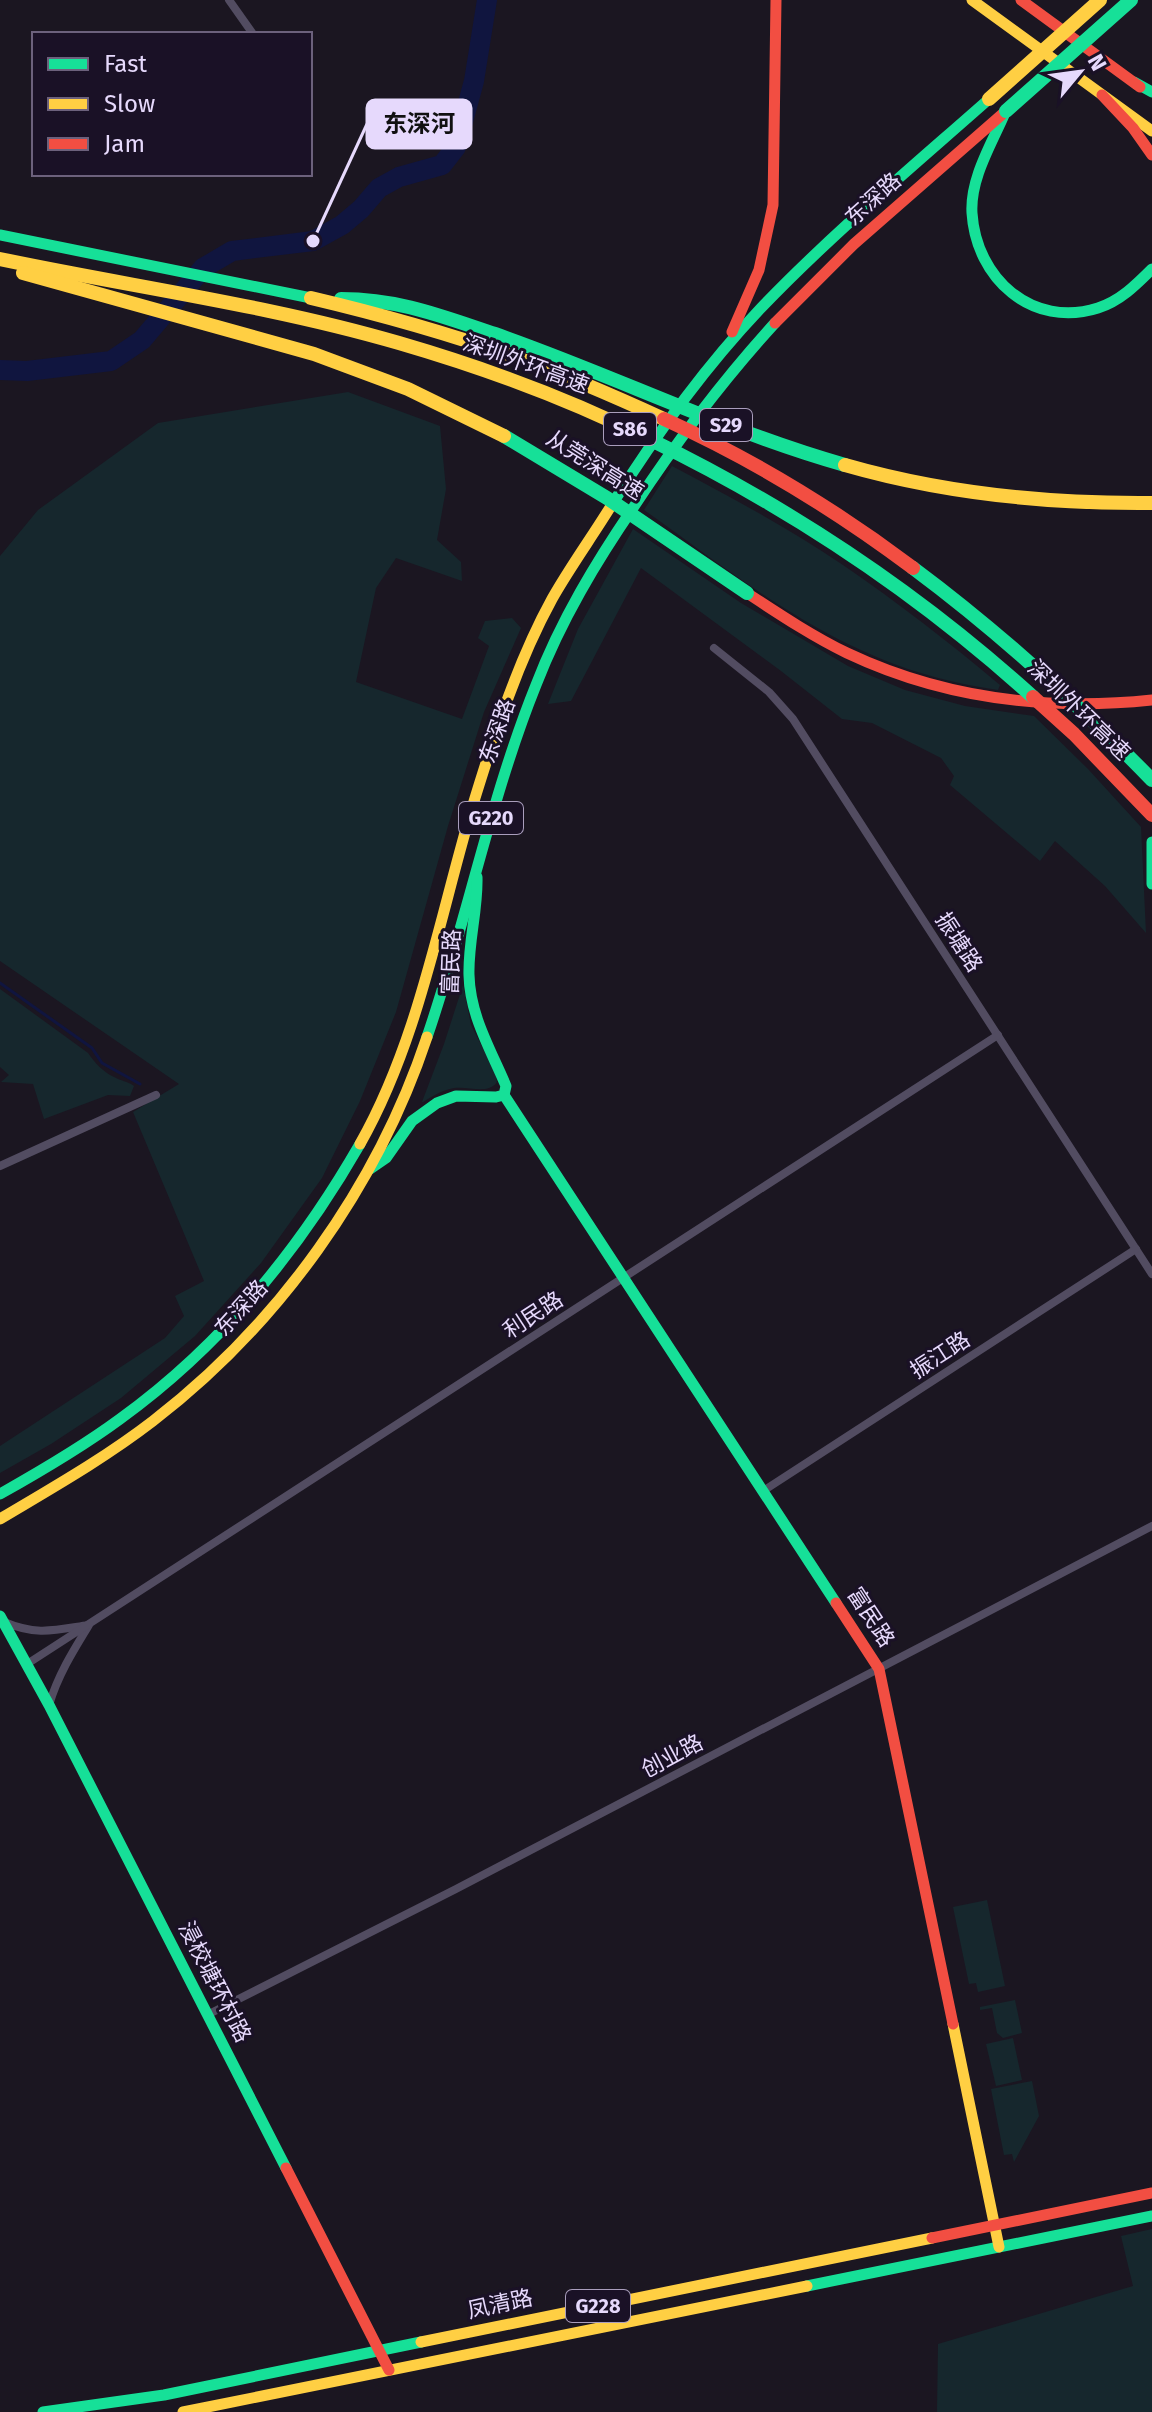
<svg xmlns="http://www.w3.org/2000/svg" width="1152" height="2412" viewBox="0 0 1152 2412" font-family="'Fira Sans','Noto Sans SC',sans-serif">
<rect width="100%" height="100%" fill="#1b1621"/>
<!-- green -->
<g fill="#16272d">
<polygon points="348,392 440,426 446,489 437,540 461,562 462,581 396,558 376,588 356,682 462,719 489,646 478,638 485,621 512,618 521,628 484,712 448,826 396,1012 360,1101 322,1178 261,1263 195,1336 121,1398 51,1444 0,1473 0,1446 165,1338 184,1316 175,1296 204,1281 133,1112 179,1084 0,961 0,556 38,510 158,423"/>
<path d="M672,466C730,497 789,528 843,565C897,602 949,642 1000,685L998,690C957,684 917,674 879,658C793,623 719,563 644,510Z"/>
<polygon points="633,529 741,603 848,666 905,690 965,706 1034,716 1088,769 1141,827 1146,933 1105,886 1055,841 1040,861 950,785 954,776 941,758 872,723 842,719 781,671 641,568 571,701 548,704 578,629"/>
<path d="M463,985L471,1025L495,1072L497,1082C488,1095 469,1086 454,1088C442,1090 433,1096 423,1102H422L444,1044Z"/>
<path d="M0,989L88,1053C95,1063 103,1072 114,1077C121,1081 127,1081 134,1086L130,1096L108,1095L44,1119L33,1084L1,1082L9,1075L0,1067Z"/>
<polygon points="987,1900 1005,1986 978,1992 976,1983 969,1984 953,1907"/>
<polygon points="1015,2000 1022,2033 1003,2038 997,2033 992,2008 980,2010 980,2007"/>
<polygon points="1013,2038 1022,2080 996,2086 986,2044"/>
<polygon points="1032,2081 1039,2116 1014,2162 1012,2154 1004,2155 991,2089"/>
<polygon points="1152,2229 1152,2412 937,2412 938,2344 1133,2286 1121,2236"/>
</g>
<g fill="none" stroke-linecap="round" stroke-linejoin="round">
<!-- stream -->
<polyline stroke="#10153f" stroke-width="3" points="0,983 92,1048 102,1063 140,1084"/>
<!-- river -->
<polyline stroke="#10153f" stroke-width="20" points="0,370 27,371 111,361 142,340 203,268 232,251 313,241 342,225 361,209 379,188 399,177 442,165 456,147 474,81 487,0"/>
<!-- street -->
<g stroke="#524c61" stroke-width="8">
<polyline points="229,0 253,34"/>
<polyline points="714,648 769,692 793,719 1152,1274"/>
<polyline points="0,1166 156,1095"/>
<polyline points="763,1491 1136,1249"/>
<path d="M4,1622C37,1636 55,1630 89,1625C73,1651 58,1675 49,1705"/>
<polyline points="27,1664 998,1035"/>
<polyline points="207,2015 456,1889 1152,1526"/>
</g>
<!-- fast -->
<g stroke="#16e098" stroke-width="11">
<polyline points="1134,82 1152,92"/>
<path d="M1004,115C991,145 970,179 972,213C976,278 1032,329 1098,308C1120,301 1136,285 1152,269"/>
<polyline points="0,235 311,298"/>
<path d="M611,506C655,436 704,368 761,308C832,234 912,167 989,99"/>
<polyline points="1152,842 1152,884"/>
<path d="M427,1037C467,921 490,799 536,685C561,620 596,562 635,505C677,441 723,380 775,323"/>
<polyline points="504,1095 836,1603"/>
<path d="M370,1169L386,1158L412,1121L437,1103L456,1096L496,1097L504,1095L506,1086C491,1050 470,1016 469,975C468,942 478,910 477,877"/>
<path d="M0,1494C41,1471 82,1447 120,1419C221,1346 298,1252 360,1144"/>
<polyline points="0,1616 49,1705 286,2168"/>
<polyline points="807,2286 1152,2216"/>
<polyline points="43,2412 164,2395 421,2342"/>
</g>
<!-- slow -->
<g stroke="#ffcf43" stroke-width="11">
<polyline points="972,0 1152,131"/>
<path d="M360,1144C420,1038 440,913 475,798C496,730 518,661 552,599C570,567 592,537 611,506"/>
<path d="M0,1519C52,1488 105,1458 153,1421C278,1325 377,1187 427,1037"/>
<polyline points="953,2024 999,2247"/>
<polyline points="421,2342 932,2238"/>
<polyline points="183,2412 807,2286"/>
</g>
<!-- jam -->
<g stroke="#f24e42" stroke-width="11">
<polyline points="1021,0 1140,87"/>
<polyline points="1102,95 1133,128 1152,155"/>
<polyline points="775,323 854,244 1006,111"/>
<polyline points="732,332 759,270 773,205 776,0"/>
<path d="M747,593C779,614 812,636 847,653C944,699 1046,711 1152,700"/>
<polyline points="836,1603 879,1669 953,2024"/>
<polyline points="286,2168 389,2370"/>
<polyline points="932,2238 1152,2193"/>
</g>
<!-- fast-bridge -->
<g stroke="#16e098" stroke-width="14">
<polyline points="1006,111 1131,0"/>
<path d="M341,299C399,299 441,316 495,334C613,375 725,431 845,465"/>
<polyline points="504,436 607,498 747,593"/>
<path d="M649,439C789,507 917,592 1033,697"/>
<path d="M913,568C999,632 1077,703 1152,780"/>
</g>
<!-- slow-bridge -->
<g stroke="#ffcf43" stroke-width="14">
<polyline points="989,99 1100,0"/>
<path d="M0,259C133,287 269,305 399,343C485,368 569,399 649,439"/>
<polyline points="23,273 314,354 408,389 504,436"/>
<path d="M311,298C383,315 454,335 523,360C571,377 618,398 664,419"/>
<path d="M845,465C946,494 1048,504 1152,503"/>
</g>
<!-- jam-bridge -->
<g stroke="#f24e42" stroke-width="14">
<path d="M664,419C752,459 837,511 913,568"/>
<polyline points="1033,697 1074,734 1152,815"/>
</g>
</g>
<g text-anchor="middle" dominant-baseline="central" stroke-width="6" stroke-linejoin="round" paint-order="stroke">
<!-- shield labels -->
<g fill="#1a1126" stroke="#a99dbc" stroke-width="2">
<rect x="700" y="409" width="52" height="32" rx="6"/>
<rect x="604" y="413" width="52" height="32" rx="6"/>
<rect x="459" y="802" width="64" height="32" rx="6"/>
<rect x="566" y="2290" width="64" height="32" rx="6"/>
</g>
<g font-size="20" font-weight="bold" fill="#e6d9fc">
<text x="726" y="425">S29</text>
<text x="630" y="429">S86</text>
<text x="491" y="818">G220</text>
<text x="598" y="2306">G228</text>
</g>
<!-- street labels -->
<g font-size="22" fill="#e6d9fc" stroke="#1a1126">
<text transform="translate(873 199) rotate(-42)">东深路</text>
<text transform="translate(526 364) rotate(20)">深圳外环高速</text>
<text transform="translate(595 465) rotate(32)">从莞深高速</text>
<text transform="translate(1079 710) rotate(44)">深圳外环高速</text>
<text transform="translate(497 731) rotate(-71)">东深路</text>
<text transform="translate(959 942) rotate(57)">振塘路</text>
<text transform="translate(451 962) rotate(-88)">富民路</text>
<text transform="translate(241 1308) rotate(-48)">东深路</text>
<text transform="translate(533 1315) rotate(-33)">利民路</text>
<text transform="translate(940 1355) rotate(-33)">振江路</text>
<text transform="translate(871 1617) rotate(57)">富民路</text>
<text transform="translate(672 1756) rotate(-28)">创业路</text>
<text transform="translate(215 1982) rotate(63)">浸校塘环村路</text>
<text transform="translate(500 2304) rotate(-12)">凤清路</text>
</g>
</g>
<!-- callouts -->
<path fill="none" stroke="#e6d9fc" stroke-width="3" d="M313 241L367 124"/>
<circle fill="#e6d9fc" stroke="#1a1126" stroke-width="3" cx="313" cy="241" r="8"/>
<rect fill="#e6d9fc" stroke="#e6d9fc" stroke-width="3" x="367" y="100" width="104" height="48" rx="8"/>
<g font-size="24" text-anchor="middle" font-weight="bold" fill="#111">
<text x="419" y="132">东深河</text>
</g>
<!-- legend -->
<rect x="32" y="32" width="280" height="144" fill="#1a1126" stroke="#6c617c" stroke-width="2"/>
<rect x="48" y="58" width="40" height="12" fill="#16e098" stroke="#6c617c" stroke-width="2"/>
<text x="104" y="72" font-size="24" fill="#e6d9fc">Fast</text>
<rect x="48" y="98" width="40" height="12" fill="#ffcf43" stroke="#6c617c" stroke-width="2"/>
<text x="104" y="112" font-size="24" fill="#e6d9fc">Slow</text>
<rect x="48" y="138" width="40" height="12" fill="#f24e42" stroke="#6c617c" stroke-width="2"/>
<text x="104" y="152" font-size="24" fill="#e6d9fc">Jam</text>
<!-- north arrow -->
<g transform="translate(1080 72) rotate(61)" stroke="#1a1126" stroke-width="6" paint-order="stroke">
<path d="M0-6L14 30L0 20L-14 30Z" fill="#e6d9fc"/>
<text y="-12" font-size="22" font-weight="bold" text-anchor="middle" fill="#e6d9fc">N</text>
</g>
</svg>
